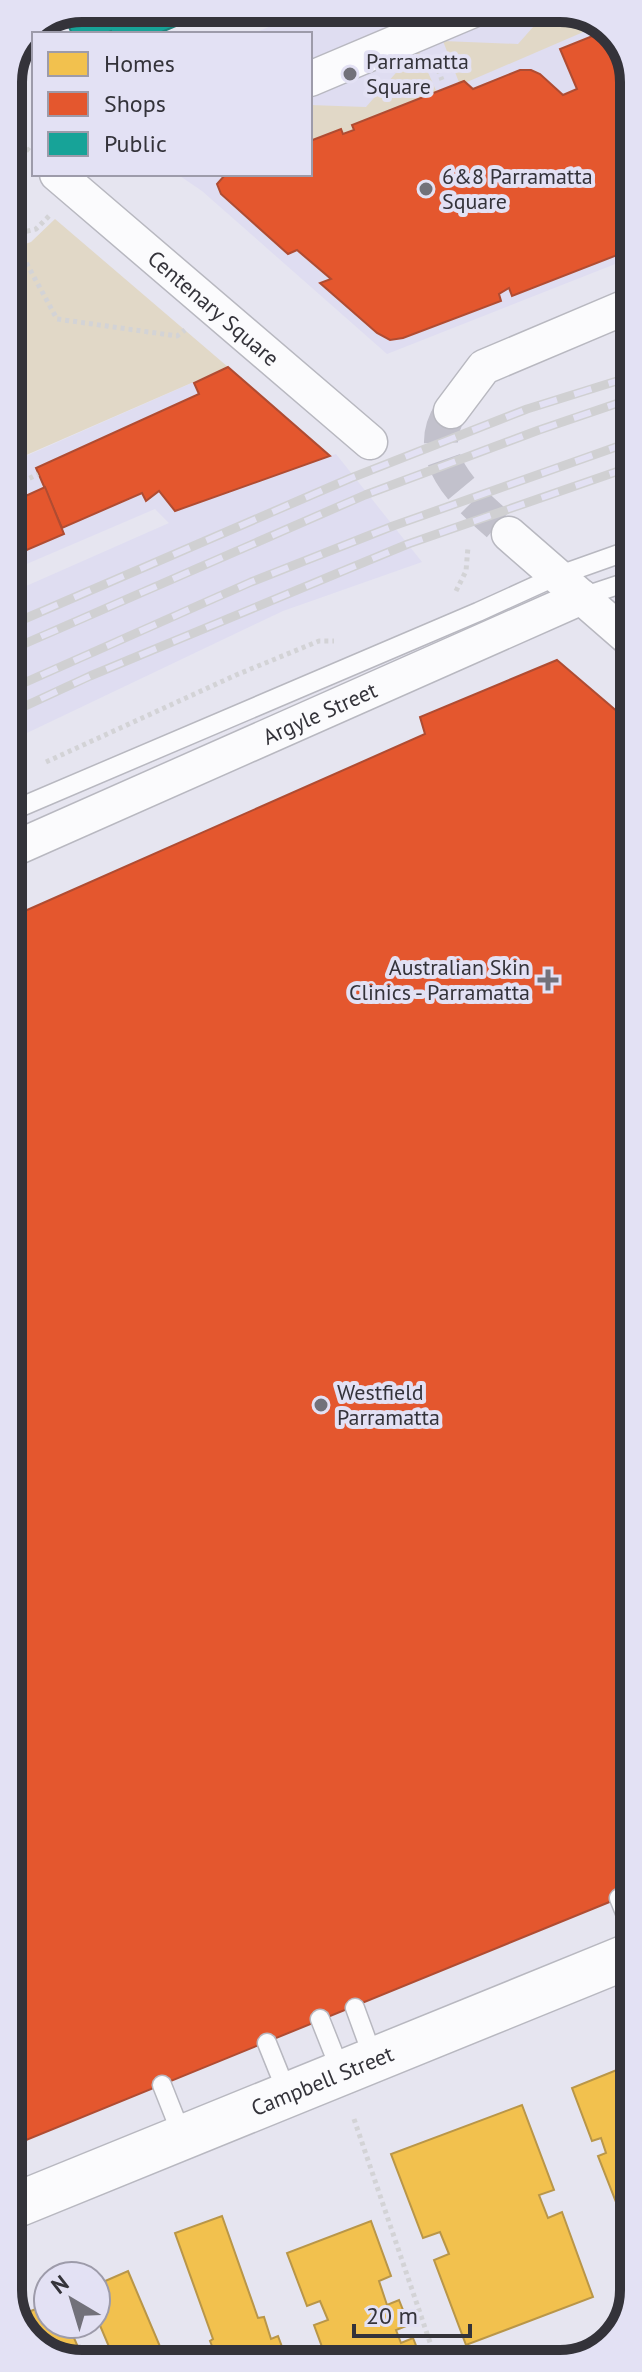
<svg xmlns="http://www.w3.org/2000/svg" width="642" height="2372" viewBox="0 0 642 2372" font-family="'PT Sans',sans-serif">
<rect width="100%" height="100%" fill="#e6e5f0"/>
<!-- built -->
<g fill="#dfddf1">
<polygon points="313,8 569,9 609,27 632,67 633,257 387,354 202,191 177,174 310,174 310,34 252,34"/>
<polygon points="228,367 330,456 336,454 422,562 283,611 8,742 8,594 169,523 155,509 8,572 8,464"/>
</g>
<!-- green -->
<g fill="#e1d8c7">
<polygon points="549,9 569,9 581,14 588,30 460,85 443,41 518,44"/>
<polygon points="416,50 419,52 438,95 310,147 310,105 366,107"/>
<polygon points="55,219 228,367 8,463 8,250 31,242"/>
</g>
<!-- homes -->
<g fill="#f2c14e" stroke="#b99648" stroke-width="2">
<polygon points="634,2063 634,2216 623,2220 598,2156 606,2153 601,2138 592,2141 572,2088"/>
<polygon points="522,2105 554,2190 539,2195 548,2218 562,2212 593,2297 466,2345 434,2260 449,2254 440,2232 423,2238 391,2154"/>
<polygon points="222,2216 258,2318 264,2317 271,2339 278,2336 288,2363 211,2363 218,2361 210,2341 213,2339 175,2233"/>
<polygon points="371,2221 391,2276 379,2281 387,2305 399,2300 409,2325 396,2330 401,2343 413,2338 423,2363 328,2363 314,2325 328,2320 320,2301 307,2306 287,2253"/>
<polygon points="128,2271 167,2363 98,2363 106,2360 110,2349 96,2316 96,2285"/>
<polygon points="48,2304 48,2324 68,2324 84,2361 89,2363 73,2363 33,2345 16,2317"/>
</g>
<!-- shops -->
<g fill="#e4572e" stroke="#af4c32" stroke-width="2">
<polygon points="610,29 632,67 633,238 622,242 630,250 512,296 509,288 499,294 501,301 403,338 390,340 377,333 320,283 331,279 297,250 288,254 221,194 217,184 224,176 229,174 310,174 310,141 341,129 343,134 354,130 352,125 464,81 473,89 520,70 531,70 540,74 563,95 577,89 560,49"/>
<polygon points="228,367 330,456 175,511 159,491 146,501 142,493 62,528 36,468 199,394 194,383"/>
<polygon points="45,487 64,534 8,558 8,504"/>
<polygon points="557,660 633,725 634,1892 9,2147 9,918 425,734 420,717"/>
</g>
<!-- public -->
<polygon fill="#17a398" stroke="#20817c" stroke-width="2" points="82,8 168,8 176,26 157,34 112,34 111,31 104,34 72,34 64,15"/>
<g fill="none" stroke-linecap="round" stroke-linejoin="round">
<!-- street-tunnel -->
<path stroke="#c2c1cc" stroke-width="34" stroke-dasharray="34 17" stroke-linecap="butt" d="M451,411C418,461 474,503 509,534"/>
<!-- lane casing -->
<g stroke="#b8b8c0" stroke-width="21">
<g id="lane">
<polyline points="582,597 633,580"/>
<polyline points="9,812 478,612 557,576 633,549"/>
<polyline points="619,1898 634,1935"/>
<polyline points="355,2008 374,2060"/>
<polyline points="320,2019 341,2072"/>
<polyline points="267,2043 288,2095"/>
<polyline points="162,2085 183,2138"/>
</g>
</g>
<!-- street casing -->
<g stroke="#b8b8c0" stroke-width="37">
<g id="street">
<polyline points="310,79 478,8"/>
<path id="s1" d="M57,174L370,442"/>
<polyline points="451,411 484,367 633,304"/>
<polyline points="509,534 633,642"/>
<path id="s2" d="M9,851L582,597"/>
</g>
</g>
<!-- secondary casing -->
<g stroke="#b8b8c0" stroke-width="47">
<g id="secondary">
<path id="s3" d="M9,2208L634,1954"/>
</g>
</g>
<!-- path -->
<g stroke="#d3d3d6" stroke-width="5" stroke-dasharray="4 4" stroke-linecap="butt">
<polyline points="435,62 442,80"/>
<polyline points="8,133 32,153"/>
<polyline points="11,235 57,319 177,336 185,330"/>
<polyline points="11,235 36,229 50,215"/>
<polyline points="8,489 38,474"/>
<polyline points="456,591 466,571 468,547"/>
<polyline points="46,762 236,675 319,641 334,641"/>
<polyline points="354,2119 437,2363"/>
</g>
<!-- lane -->
<use href="#lane" stroke="#fbfbfd" stroke-width="18"/>
<!-- street -->
<use href="#street" stroke="#fbfbfd" stroke-width="34"/>
<!-- secondary -->
<use href="#secondary" stroke="#fbfbfd" stroke-width="44"/>
<!-- rail casing -->
<g stroke="#d0d0d2" stroke-width="9">
<g id="rail">
<polyline points="8,626 351,478 527,409 633,376"/>
<polyline points="8,651 365,495 539,430 633,398"/>
<polyline points="8,690 251,582 393,526 633,441"/>
<polyline points="8,714 90,676 408,544 633,466"/>
</g>
</g>
<!-- rail -->
<use href="#rail" stroke="#e3e1f4" stroke-width="6" stroke-dasharray="18" stroke-linecap="butt"/>
</g>
<!-- markers -->
<g fill="#72717a" stroke="#e3e1f4" stroke-width="3">
<circle cx="350" cy="74" r="8"/>
<circle cx="426" cy="189" r="8"/>
<path d="M544 968h8v8h8v8h-8v8h-8v-8h-8v-8h8z"/>
<circle cx="321" cy="1405" r="8"/>
</g>
<g text-anchor="middle" dominant-baseline="central" stroke-width="8" stroke-linejoin="round" paint-order="stroke">
<!-- poi labels -->
<g font-size="22" fill="#34333a" stroke="#e3e1f4" text-anchor="start">
<text x="366" y="61">Parramatta<tspan x="366" dy="25">Square</tspan></text>
<text x="442" y="176">6&amp;8 Parramatta<tspan x="442" dy="25">Square</tspan></text>
<text x="530" y="967" text-anchor="end">Australian Skin<tspan x="530" dy="25">Clinics - Parramatta</tspan></text>
<text x="337" y="1392">Westfield<tspan x="337" dy="25">Parramatta</tspan></text>
</g>
<!-- street labels -->
<g font-size="22" fill="#34333a" stroke="#e3e1f4">
<text stroke="none"><textPath href="#s1" startOffset="206">Centenary Square</textPath></text>
<text stroke="none"><textPath href="#s2" startOffset="340">Argyle Street</textPath></text>
<text stroke="none"><textPath href="#s3" startOffset="338">Campbell Street</textPath></text>
</g>
</g>
<!-- crop -->
<path d="M0 0H642V2372H0ZM82 22H560A60 60 0 0 1 620 82V2290A60 60 0 0 1 560 2350H82A60 60 0 0 1 22 2290V82A60 60 0 0 1 82 22Z" fill="#e3e1f4" fill-rule="evenodd"/>
<path fill="none" stroke="#34333a" stroke-width="10" d="M82 22H560A60 60 0 0 1 620 82V2290A60 60 0 0 1 560 2350H82A60 60 0 0 1 22 2290V82A60 60 0 0 1 82 22Z"/>
<!-- legend -->
<rect x="32" y="32" width="280" height="144" fill="#e3e1f4" stroke="#9d9baa" stroke-width="2"/>
<rect x="48" y="52" width="40" height="24" fill="#f2c14e" stroke="#9d9baa" stroke-width="2"/>
<text x="104" y="72" font-size="24" fill="#34333a">Homes</text>
<rect x="48" y="92" width="40" height="24" fill="#e4572e" stroke="#9d9baa" stroke-width="2"/>
<text x="104" y="112" font-size="24" fill="#34333a">Shops</text>
<rect x="48" y="132" width="40" height="24" fill="#17a398" stroke="#9d9baa" stroke-width="2"/>
<text x="104" y="152" font-size="24" fill="#34333a">Public</text>
<!-- north arrow -->
<g transform="translate(72 2300) rotate(322)"><circle r="38" fill="#e3e1f4" stroke="#9d9baa" stroke-width="2"/>
<path d="M0-6L14 30L0 20L-14 30Z" fill="#72717a"/>
<text y="-12" font-size="22" font-weight="bold" text-anchor="middle" fill="#34333a">N</text>
</g>
<!-- scale -->
<path d="M354 2324v12h116v-12" fill="none" stroke="#34333a" stroke-width="4"/>
<text x="366" y="2324" font-size="24" fill="#34333a" stroke="#e3e1f4" stroke-width="6" paint-order="stroke">20 m</text>
</svg>
